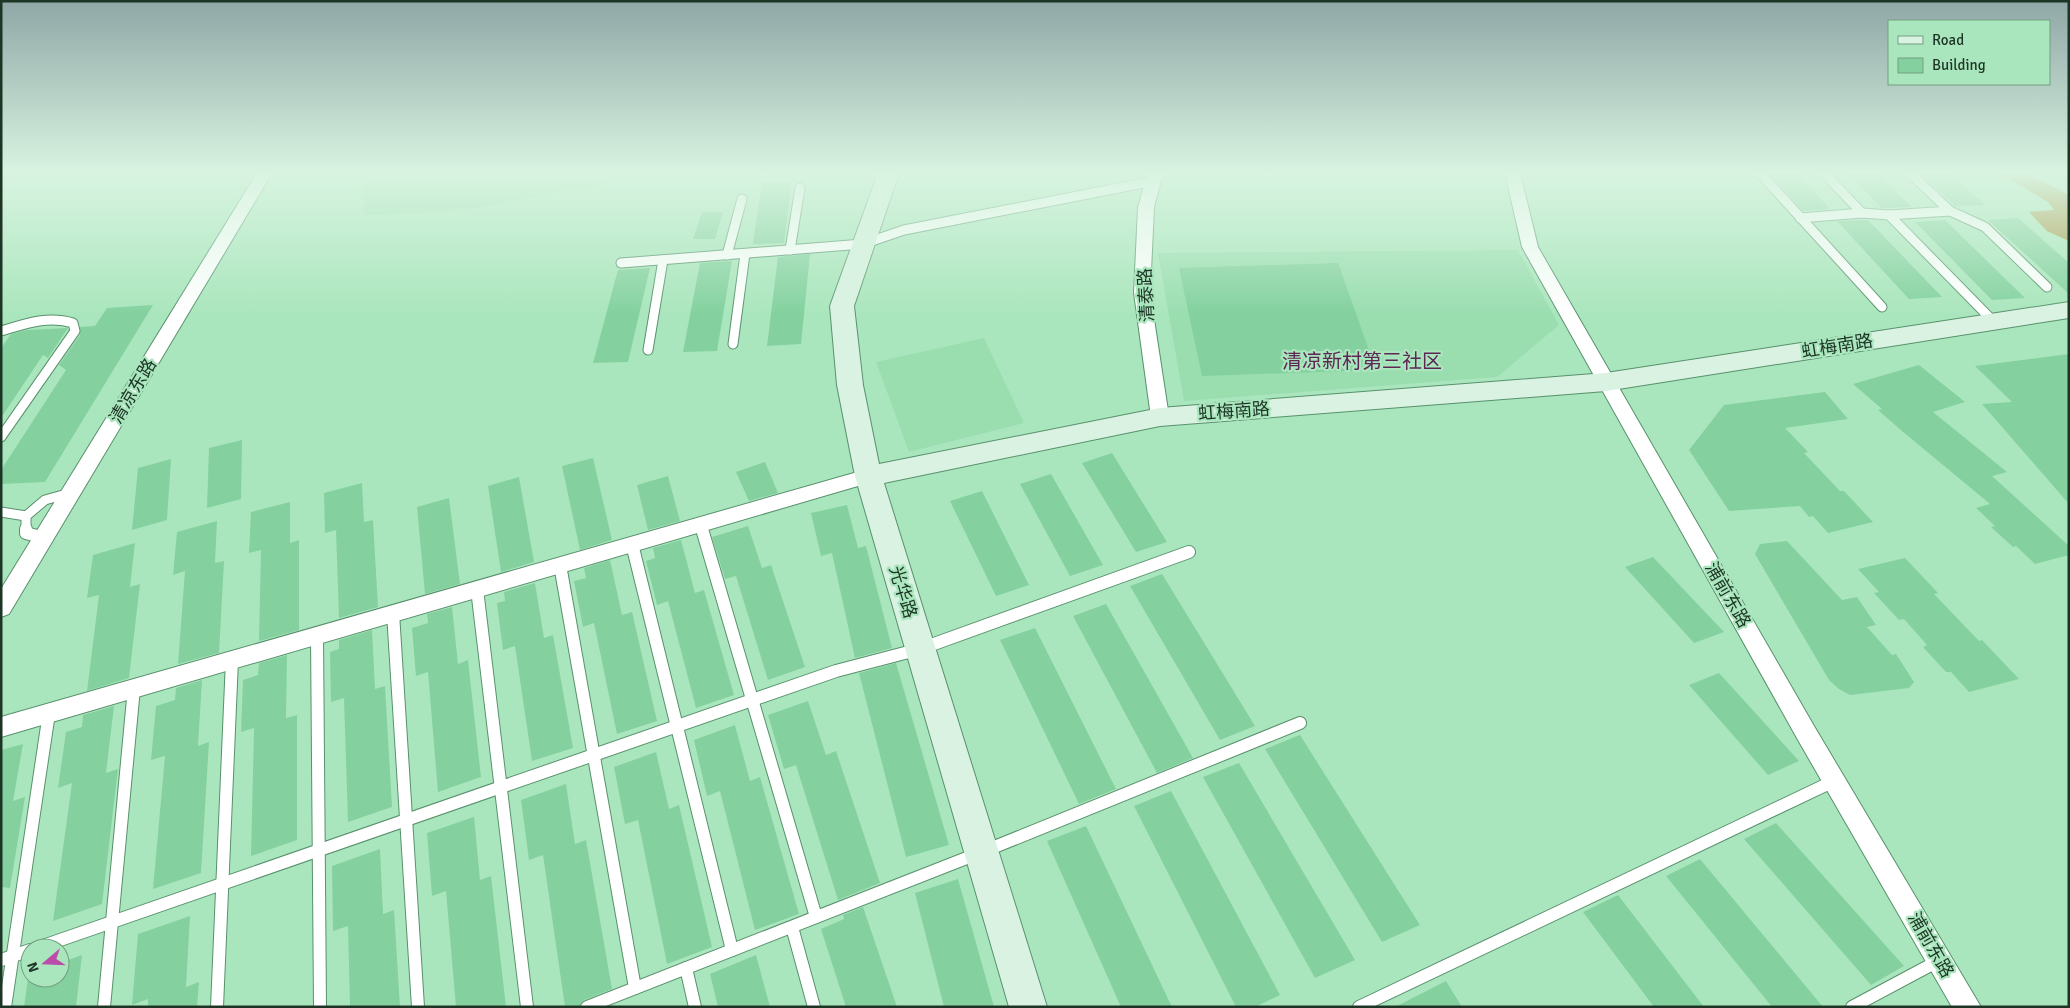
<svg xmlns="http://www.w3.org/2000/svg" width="2070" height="1008" viewBox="0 0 2070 1008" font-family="Signika,'Noto Sans SC',sans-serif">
<rect width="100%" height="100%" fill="#aae6bd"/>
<!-- built -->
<g fill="#9adeb0">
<polygon points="360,173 632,173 624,181 468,209 421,213 365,215"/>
<polygon points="1518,250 1559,325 1497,377 1184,401 1158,253"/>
<polygon points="984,338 1024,423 909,452 876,362"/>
</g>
<!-- water -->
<polygon fill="#aa9442" points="1999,173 2026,173 2069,195 2069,241 2047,231 2029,212 2054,210 2048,202"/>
<!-- building -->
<g fill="#84d19f">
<polygon points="1769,173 1797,173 1830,209 1803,211"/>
<polygon points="1847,173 1877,173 1912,207 1882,208"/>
<polygon points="1921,173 1951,173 1985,205 1955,206"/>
<polygon points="792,181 784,243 753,244 762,182"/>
<polygon points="702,212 723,212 715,239 693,239"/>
<polygon points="2018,218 2069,263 2069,294 1988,220"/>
<polygon points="1868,220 1942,297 1909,299 1837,221"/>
<polygon points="1945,220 2025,298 1992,300 1915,222"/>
<polygon points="810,254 801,344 767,346 778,257"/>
<polygon points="732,261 717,351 683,352 700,263"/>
<polygon points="1338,263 1376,370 1202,376 1179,268"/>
<polygon points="650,268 628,362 593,363 618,270"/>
<polygon points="153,305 45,482 1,484 1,470 66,370 59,365 80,335 80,327 95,326 107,308"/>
<polygon points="68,328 48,358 43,355 1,418 1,348 11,334 27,330"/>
<polygon points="2069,354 2069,504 1982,404 2012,402 1975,366"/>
<polygon points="1919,365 1965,402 1933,412 2007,472 1992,476 2069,546 2069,555 2035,564 2016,546 2013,547 1991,527 1995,526 1976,508 1990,504 1902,431 1878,410 1882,409 1853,384"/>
<polygon points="1825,392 1848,419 1785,428 1808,452 1804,453 1840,491 1844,491 1873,522 1828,533 1813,516 1809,517 1800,506 1729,511 1689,450 1724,405"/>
<polygon points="242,440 241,499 207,508 209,448"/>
<polygon points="1112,453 1167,542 1136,552 1082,463"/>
<polygon points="593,458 612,540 580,550 562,466"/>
<polygon points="171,459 167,520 132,530 138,468"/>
<polygon points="765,462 778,493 749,501 736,472"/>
<polygon points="1051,474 1103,565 1070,576 1020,484"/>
<polygon points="668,476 680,521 648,530 637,485"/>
<polygon points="519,477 534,562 501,572 488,486"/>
<polygon points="362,483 364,522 373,520 378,607 339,618 336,530 325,533 324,493"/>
<polygon points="982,491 1029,585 996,596 950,501"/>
<polygon points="449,498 460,584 425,594 417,507"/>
<polygon points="290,502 290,543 299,540 299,630 259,641 261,550 249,553 251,512"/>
<polygon points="847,505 858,548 866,546 892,648 855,658 832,553 821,556 811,513"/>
<polygon points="217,521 215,563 224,561 219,653 178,664 185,571 173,575 177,532"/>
<polygon points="748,526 762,568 771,565 805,667 768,680 736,576 725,579 712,537"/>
<polygon points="681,540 695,593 704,590 734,695 696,708 668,601 657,605 646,561 655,558 653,548"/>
<polygon points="1787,541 1842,600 1857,597 1876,625 1867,627 1892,655 1896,654 1914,682 1909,688 1850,695 1839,689 1829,680 1755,554 1760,544"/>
<polygon points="135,543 130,587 140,584 129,678 87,691 99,595 87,598 93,555"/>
<polygon points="1653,557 1724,632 1694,643 1625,567"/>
<polygon points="1905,558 1938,593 1934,594 1979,641 1982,640 2019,679 1969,692 1951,672 1946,672 1923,647 1927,645 1904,619 1899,620 1874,593 1879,592 1858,569"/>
<polygon points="610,560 622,615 632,612 657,721 617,734 594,623 583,627 574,581 586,578 584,568"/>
<polygon points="1162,574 1255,726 1220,740 1130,586"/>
<polygon points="535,583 544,638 553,635 573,748 532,761 515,646 503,650 497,603 505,601 504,592"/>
<polygon points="1106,604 1193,758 1157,773 1073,616"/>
<polygon points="452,607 458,664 468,660 481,777 438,792 428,672 416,676 412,628 428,623 427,614"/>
<polygon points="1035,628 1116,789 1079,804 1000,640"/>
<polygon points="372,630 375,689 385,686 392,807 348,822 344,698 331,702 330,652 339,649 339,640"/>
<polygon points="287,655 286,718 297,715 297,840 251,856 254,728 241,732 243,680 258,675 259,663"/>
<polygon points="896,663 949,845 906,857 859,673"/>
<polygon points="1719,673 1799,761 1768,775 1689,685"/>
<polygon points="202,680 198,746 209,742 201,873 153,889 165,756 151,760 156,706 175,700 176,688"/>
<polygon points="808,701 826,755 836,751 880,883 838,900 796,765 784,769 768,715"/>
<polygon points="114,706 106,773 118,769 102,904 53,921 72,783 58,788 66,732 82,727 83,715"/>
<polygon points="735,725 750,781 760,777 799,914 755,930 720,791 707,796 694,740"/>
<polygon points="1300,735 1420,925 1382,942 1265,749"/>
<polygon points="23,744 13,801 25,797 10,888 1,887 1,750"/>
<polygon points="656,752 669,809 679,805 712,947 667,964 638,820 625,824 614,767"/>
<polygon points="1239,763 1355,960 1315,978 1203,777"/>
<polygon points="566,784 575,844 586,840 612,989 584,1000 579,1007 565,1007 543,855 529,860 521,800"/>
<polygon points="1171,791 1280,995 1255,1007 1236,1007 1134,806"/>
<polygon points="474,817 480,880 491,876 506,1007 456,1007 446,891 432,896 427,833"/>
<polygon points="1776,823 1904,966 1871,985 1744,839"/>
<polygon points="1086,826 1172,1007 1121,1007 1047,841"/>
<polygon points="380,849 383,914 394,910 400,1007 350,1007 348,926 333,931 332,866"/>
<polygon points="1700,859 1823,1007 1772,1007 1666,876"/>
<polygon points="958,879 994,1007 944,1007 915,893"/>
<polygon points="1618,895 1704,1007 1654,1007 1583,912"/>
<polygon points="863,907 897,1007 846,1007 821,929 844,919 843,915"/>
<polygon points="190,916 186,987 199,982 197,1007 148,1007 148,999 132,1005 138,934"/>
<polygon points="82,955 76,1007 24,1007 28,978 60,978 60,963"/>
<polygon points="756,955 770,1007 718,1007 710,974"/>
<polygon points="1446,981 1462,1007 1395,1007"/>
</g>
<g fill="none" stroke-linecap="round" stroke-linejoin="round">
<!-- lane-far1 casing -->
<g stroke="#58916c" stroke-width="11">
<g id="lane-far1">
<polyline points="1760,173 1882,307"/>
<polyline points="1824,173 1862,213"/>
<polyline points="1910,173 1950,211 1985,227 2047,287"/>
<polyline points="1889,215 1994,322"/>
<polyline points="1800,218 1862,213 1889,215 1950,211"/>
<polyline points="790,250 800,188"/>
<polyline points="727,255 742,199"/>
<polyline points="621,263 863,244 904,230 1154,181"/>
<path d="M1,331C25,324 48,315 73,323L75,331L1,437"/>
<polyline points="733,344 745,254"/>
<polyline points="648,350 663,260"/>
<polyline points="1,512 26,516"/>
<polyline points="701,524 703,530"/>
<polyline points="26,530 26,516 45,500 70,493"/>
</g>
</g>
<!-- lane casing -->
<g stroke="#58916c" stroke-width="14">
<g id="lane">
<polyline points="26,529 26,533 44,538"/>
<polyline points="702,529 816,917"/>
<polyline points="632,544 732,950"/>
<polyline points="560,565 635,988"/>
<polyline points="477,589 527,1007"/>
<polyline points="393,613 418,1007"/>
<polyline points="317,635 320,1007"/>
<polyline points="792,927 814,1007"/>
<polyline points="37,948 836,671 920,649 1189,552"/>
<polyline points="1,960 30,950"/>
<polyline points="686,968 695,1007"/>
<polyline points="5,1007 49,713"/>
<polyline points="104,1007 134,688"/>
<polyline points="217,1007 232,660"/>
<polyline points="587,1007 982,852 1300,723"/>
<polyline points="1359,1007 1834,781"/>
<polyline points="1852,1007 1940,960"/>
</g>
</g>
<!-- street casing -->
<g stroke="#58916c" stroke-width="2">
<g id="street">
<polygon points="257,173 272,173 9,614 1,617 1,589"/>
<polygon points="1148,173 1163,173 1154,207 1150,293 1169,417 1167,422 1160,424 1153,422 1151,417 1134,293 1138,207"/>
<polygon points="1505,173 1520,173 1538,247 1814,726 1981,1007 1952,1007 1798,740 1522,247"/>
<polygon points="868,469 875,471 878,476 875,481 1,737 1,717"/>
</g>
</g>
<!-- secondary casing -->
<g stroke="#58916c" stroke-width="2">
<polygon id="secondary" points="878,173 899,173 854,306 863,385 879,464 1160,408 1606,373 2069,302 2069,318 1606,391 1160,426 884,483 1047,1007 1009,1007 855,476 837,385 830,306"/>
</g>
<!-- lane-far1 -->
<use href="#lane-far1" stroke="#fff" stroke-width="9"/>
<!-- lane -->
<use href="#lane" stroke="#fff" stroke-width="12"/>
<!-- street -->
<use href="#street" fill="#fff" fill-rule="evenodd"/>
<!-- secondary -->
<use href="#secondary" fill="#d9f2e2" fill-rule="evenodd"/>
</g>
<!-- sky -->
<linearGradient id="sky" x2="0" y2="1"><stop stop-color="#8fa7a6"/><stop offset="0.55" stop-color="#d9f4e1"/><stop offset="1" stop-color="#d9f4e1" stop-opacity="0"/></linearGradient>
<rect width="2070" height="314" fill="url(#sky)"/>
<g text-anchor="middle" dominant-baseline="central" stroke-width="4.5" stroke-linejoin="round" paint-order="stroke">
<!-- street labels -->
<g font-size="18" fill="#1d3525" stroke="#aae6bd">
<text transform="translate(1146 295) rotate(-93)">清泰路</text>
<text transform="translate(1837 346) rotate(-9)">虹梅南路</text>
<text transform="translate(133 391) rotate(-59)">清凉东路</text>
<text transform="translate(1234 411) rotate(-4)">虹梅南路</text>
<text transform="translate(903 592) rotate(73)">光华路</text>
<text transform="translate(1728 595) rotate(60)">浦前东路</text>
<text transform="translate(1931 945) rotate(60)">浦前东路</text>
</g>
<!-- quarter labels -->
<g font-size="20" fill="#5d2754" stroke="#aae6bd">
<text x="1362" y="361">清凉新村第三社区</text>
</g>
</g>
<!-- border -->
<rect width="2070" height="1008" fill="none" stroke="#1d3525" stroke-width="5"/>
<!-- legend -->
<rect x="1888" y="20" width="162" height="65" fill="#aae6bd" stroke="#729f80"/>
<rect x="1898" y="36" width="25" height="8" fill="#d9f2e2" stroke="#729f80"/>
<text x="1932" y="45" font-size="15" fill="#1d3525">Road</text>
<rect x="1898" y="58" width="25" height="15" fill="#84d19f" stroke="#729f80"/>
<text x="1932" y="70" font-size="15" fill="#1d3525">Building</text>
<!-- north arrow -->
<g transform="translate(45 963) rotate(251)"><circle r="24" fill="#aae6bd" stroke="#729f80"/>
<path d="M0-4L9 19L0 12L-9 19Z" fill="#bb4ca9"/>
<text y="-8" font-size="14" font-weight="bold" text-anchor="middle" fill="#1d3525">N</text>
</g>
</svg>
